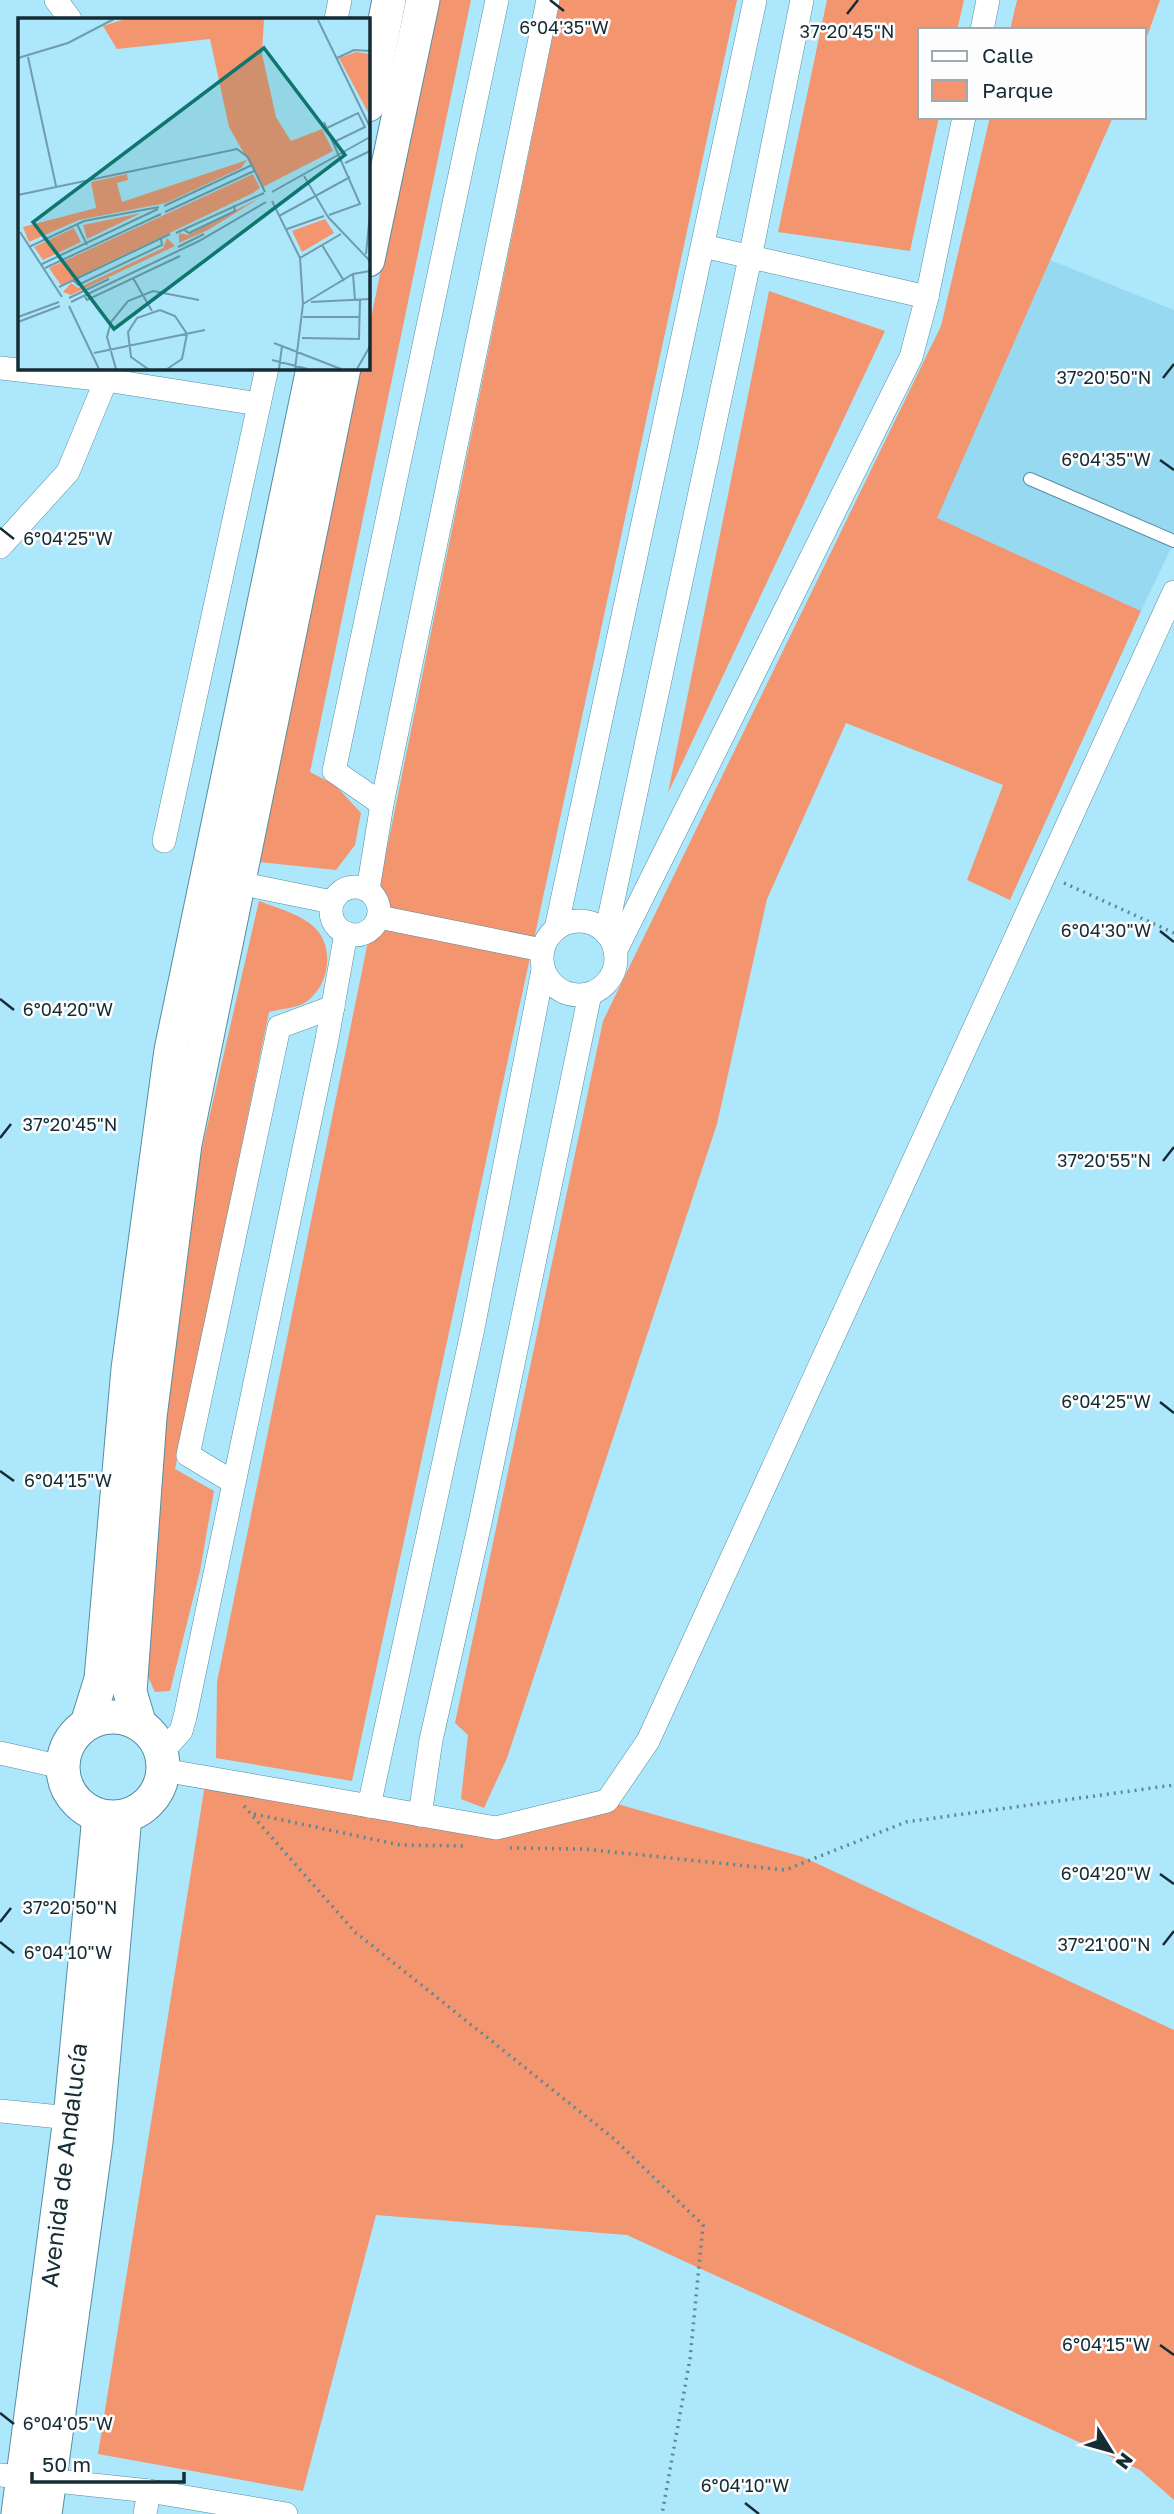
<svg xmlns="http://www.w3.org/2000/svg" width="1174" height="2514" viewBox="0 0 1174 2514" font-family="'Golos Text',sans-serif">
<rect width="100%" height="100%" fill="#ade7fc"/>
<!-- built -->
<polygon fill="#97d9f1" points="1050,260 1174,310 1174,542 1141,611 936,518"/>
<!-- green -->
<g fill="#f3956f">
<polygon points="436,0 471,0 310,772 335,785 361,813 355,845 336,870 259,862 360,368 368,368 368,333"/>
<polygon points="560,0 737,0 352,1781 216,1758 217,1682"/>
<polygon points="827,0 964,0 957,30 920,30 920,117 939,117 910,251 778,232"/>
<polygon points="1017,0 1160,0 1144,45 1144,30 1010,30"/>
<polygon points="990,117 1113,117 937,518 1141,611 1010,900 967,880 1003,785 846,723 767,899 717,1124 507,1758 484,1808 461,1799 468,1735 455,1723 603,1021 941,326"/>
<polygon points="769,291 885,331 668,793"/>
<path d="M259,901C277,908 304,915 317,930C335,951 328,987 306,1002C297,1008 280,1009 269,1012L175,1469L214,1491L200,1571L170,1691L155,1692L145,1670L162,1439L196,1175Z"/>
<polygon points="206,1778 496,1828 607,1801 803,1857 1174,2030 1174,2500 1140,2470 627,2235 376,2215 303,2491 98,2454"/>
</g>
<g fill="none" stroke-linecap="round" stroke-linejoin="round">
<!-- lane casing -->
<g stroke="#558da0" stroke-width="14">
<polyline id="lane" points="1030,479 1174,541"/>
</g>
<!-- street casing -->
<g stroke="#558da0" stroke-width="24">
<g id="street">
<polyline points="56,0 70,19"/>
<polyline points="336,19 340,0"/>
<polyline points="982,30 988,0"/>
<polyline points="703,246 927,297"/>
<polyline points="0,368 106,380 259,404"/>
<polyline points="0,547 68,472 111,368"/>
<polyline points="382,804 334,771 497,0"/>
<polyline points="164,841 267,368"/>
<polyline points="238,883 332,902"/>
<circle cx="355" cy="911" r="24"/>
<polyline points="368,890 382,804 548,0"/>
<polyline points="379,917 542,950"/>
<circle cx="579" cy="958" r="37"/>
<polyline points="556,929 755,0"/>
<polyline points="606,933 750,258 802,0"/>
<polyline points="615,952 911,357 927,297 964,117"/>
<polyline points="233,1482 188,1455 279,1027 333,1007"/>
<polyline points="0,1753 62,1767"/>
<polyline points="161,1753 181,1731 185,1717 327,1039 346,933"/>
<polyline points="163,1770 496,1828 607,1801 648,1741 1174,592"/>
<polyline points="369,1806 473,1328 543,970"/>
<polyline points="420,1815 431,1740 480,1523 590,994"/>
<polyline points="0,2111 70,2118"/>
<polyline points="0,2475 149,2491 286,2514"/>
<polyline points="145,2514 149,2491"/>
</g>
</g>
<!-- secondary casing -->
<g stroke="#558da0" stroke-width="35">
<g id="secondary">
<polyline points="368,105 389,0"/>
<polyline points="368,260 423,0"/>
<circle cx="113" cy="1767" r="50"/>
<polyline points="87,1724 101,1679 128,1369 171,1050 313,368"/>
<polyline points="140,1725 130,1692 150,1417 185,1144 344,368"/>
<polyline points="18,2514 70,2118 99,1816"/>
<polyline points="45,2514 96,2142 125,1816"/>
</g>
</g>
<!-- path -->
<g stroke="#5f8795" stroke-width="3.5" stroke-dasharray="2 5" stroke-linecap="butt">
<polyline points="1064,883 1174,933"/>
<polyline points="244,1806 355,1932 613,2138 703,2225 690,2359 662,2514"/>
<polyline points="254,1814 400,1845 467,1846"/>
<polyline points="510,1848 584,1849 785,1870 906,1822 1174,1785"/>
</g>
<!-- lane -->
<use href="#lane" stroke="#fff" stroke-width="12"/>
<!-- street -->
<use href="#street" stroke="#fff" stroke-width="23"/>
<!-- secondary -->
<use href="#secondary" stroke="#fff" stroke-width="33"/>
</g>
<!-- ticks -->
<path fill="none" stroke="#152c34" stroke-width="2.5" d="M550,0L564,11M847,14L858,0M1163,378L1174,364M1160,460L1174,470M0,528L14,539M1160,931L1174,942M0,999L14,1010M0,1138L11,1124M1163,1161L1174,1147M1160,1402L1174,1413M0,1471L14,1481M1160,1874L1174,1884M0,1922L11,1908M0,1942L14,1953M1163,1945L1174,1931M1160,2345L1174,2355M0,2413L14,2424M745,2503L759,2514"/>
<g text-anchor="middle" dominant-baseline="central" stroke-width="5" stroke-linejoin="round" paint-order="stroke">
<!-- street labels -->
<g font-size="24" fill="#152c34" stroke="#fdfdfd">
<text transform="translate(63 2165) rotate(-83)">Avenida de Andalucía</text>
</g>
</g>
<!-- overview -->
<g transform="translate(18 18)">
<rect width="352" height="352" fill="#ade7fc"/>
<path d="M107,1H246L244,36L258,99L273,123L304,111L315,133L245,169L211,109L192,21L99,31L85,8ZM338,34L352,36V98L321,40ZM229,142L223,150L148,185L61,202L11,224L5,209L78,190L73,164L109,156L110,162L99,165L104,184ZM235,156L242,170L235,175L43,267L31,250ZM241,180L190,212L161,225V215L170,217ZM123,195L69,221L65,207ZM307,201L316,215L284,234L274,213ZM56,210L63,224L25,242L16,229ZM149,220L157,228L53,277L45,274L53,265L60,270L145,230Z" fill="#f3956f"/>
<path fill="none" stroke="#709cac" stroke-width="2" d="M300,2L352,109M10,39L38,168M0,40L50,25L96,1M319,40L336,32L352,33M306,104L342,186L311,197M307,111L340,95L347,109L314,125M327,145L352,133M286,158L310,199M254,174L352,119M0,177L219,131L230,139L247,174M254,183L282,240L285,286M146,188L234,147M147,194L236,153M261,198L332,159M310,199L352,243M59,206L69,227M165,211L171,215L217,193L216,187M269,211L306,198M2,214L44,279M158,215L246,175M304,227L326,263M11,229L66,203L141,189M160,229L186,216M348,236L352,195M282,240L323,216M24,246L140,191M27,250L143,196M335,256L337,282M115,260L134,293M55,262L60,267L144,227L143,221M41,269L152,216M66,277L69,282L162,238M51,280L91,261M53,284L181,223L248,184M293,284L352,281M51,288L81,351M0,299L41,284M285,299H341M0,304L42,288M284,320L341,321L342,282M256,325L323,351M76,335L187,312M254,342L290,351M98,351L89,319L93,304L110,283L135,273L181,282M130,351L113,339L110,314L119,300L142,292L157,298L169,316L164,341L149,351M261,351L264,328M277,351L285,286L335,256L352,253M339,351L352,328"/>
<path fill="#0f766e" fill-opacity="0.15" stroke="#0f766e" stroke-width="3.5" d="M246,30L327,137L96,311L15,204Z"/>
<rect width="352" height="352" fill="none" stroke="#152c34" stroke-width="3.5"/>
</g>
<g font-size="18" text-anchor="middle" fill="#152c34" stroke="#fdfdfd" stroke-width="5" stroke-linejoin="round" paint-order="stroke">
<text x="564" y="34">6°04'35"W</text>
<text x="847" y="38">37°20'45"N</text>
<text x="1104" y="384">37°20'50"N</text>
<text x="1106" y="466">6°04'35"W</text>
<text x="68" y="545">6°04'25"W</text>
<text x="1106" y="937">6°04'30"W</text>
<text x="68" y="1016">6°04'20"W</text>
<text x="70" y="1131">37°20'45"N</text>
<text x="1104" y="1167">37°20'55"N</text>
<text x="1106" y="1408">6°04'25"W</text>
<text x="68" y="1487">6°04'15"W</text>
<text x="1106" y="1880">6°04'20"W</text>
<text x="70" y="1914">37°20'50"N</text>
<text x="1104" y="1951">37°21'00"N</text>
<text x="68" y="1959">6°04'10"W</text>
<text x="1106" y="2351">6°04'15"W</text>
<text x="68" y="2430">6°04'05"W</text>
<text x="745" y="2492">6°04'10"W</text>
</g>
<!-- legend -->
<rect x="918" y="28" width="228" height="91" fill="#fdfdfd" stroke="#a0a9ad" stroke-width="2"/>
<rect x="932" y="51" width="35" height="10" fill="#ffffff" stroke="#a0a9ad" stroke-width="2"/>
<text x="982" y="63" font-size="21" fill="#152c34">Calle</text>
<rect x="932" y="80" width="35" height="21" fill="#f3956f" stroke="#a0a9ad" stroke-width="2"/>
<text x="982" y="98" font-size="21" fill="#152c34">Parque</text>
<!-- north arrow -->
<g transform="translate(1111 2451) rotate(127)" stroke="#fdfdfd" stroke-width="5" paint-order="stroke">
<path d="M0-5L12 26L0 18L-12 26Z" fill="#152c34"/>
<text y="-10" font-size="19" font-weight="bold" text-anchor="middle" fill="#152c34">N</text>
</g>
<!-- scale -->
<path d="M32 2472v10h152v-10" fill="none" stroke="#152c34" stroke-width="3.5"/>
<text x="42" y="2472" font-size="21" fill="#152c34" stroke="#fdfdfd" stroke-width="5" paint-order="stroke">50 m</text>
</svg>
